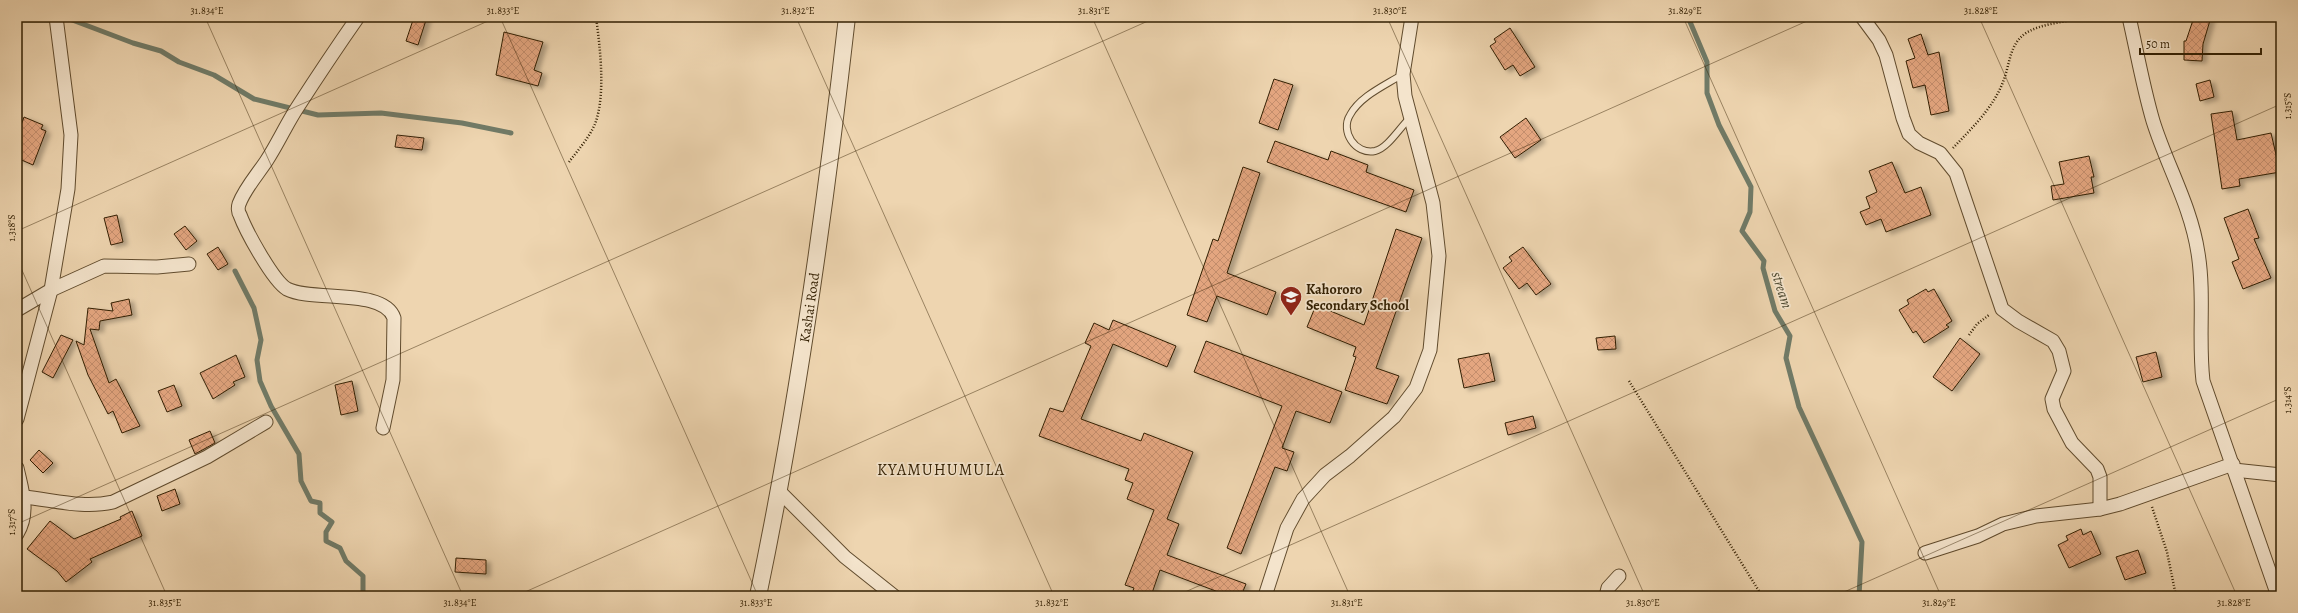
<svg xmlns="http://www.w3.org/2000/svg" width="2298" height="613" viewBox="0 0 2298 613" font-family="Alegreya,serif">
<defs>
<pattern id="building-cross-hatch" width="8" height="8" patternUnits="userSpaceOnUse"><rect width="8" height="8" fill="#e4a680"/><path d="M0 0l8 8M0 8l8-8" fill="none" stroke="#c48e6d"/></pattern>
<filter id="shadow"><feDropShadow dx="4.5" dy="2.5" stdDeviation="2" flood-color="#0004"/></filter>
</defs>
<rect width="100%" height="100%" fill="#eed5b0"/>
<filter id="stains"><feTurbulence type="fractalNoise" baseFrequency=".005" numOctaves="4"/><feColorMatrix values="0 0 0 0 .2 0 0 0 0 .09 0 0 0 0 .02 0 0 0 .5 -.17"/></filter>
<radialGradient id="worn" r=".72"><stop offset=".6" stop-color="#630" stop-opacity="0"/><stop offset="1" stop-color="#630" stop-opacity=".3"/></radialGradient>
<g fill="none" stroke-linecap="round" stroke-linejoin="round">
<!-- stream -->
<g stroke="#707b68" stroke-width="5">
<polyline points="1688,17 1707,62 1707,93 1719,125 1751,187 1750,212 1742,231 1764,261 1763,268 1775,311 1790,336 1786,358 1799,407 1862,542 1859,596"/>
<polyline points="17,20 60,20 67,18 133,43 161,51 179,62 214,75 254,99 318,115 381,113 462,123 511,133"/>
<polyline points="235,271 254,308 261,340 257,360 260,381 271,406 299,454 301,481 311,501 320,503 320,513 332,522 326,532 326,541 340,548 346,561 363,576 363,596"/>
</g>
</g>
<!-- building -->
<g fill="url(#building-cross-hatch)" stroke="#321f02" filter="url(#shadow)">
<polygon points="414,17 427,17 418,45 406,41"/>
<polygon points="2194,17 2211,17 2203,44 2202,61 2184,60 2184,41 2186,41"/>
<polygon points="1510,28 1535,67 1520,76 1513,65 1505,70 1490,46 1496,42 1494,39"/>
<polygon points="504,32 543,42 534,70 542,73 538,86 496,75"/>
<polygon points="1921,34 1928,55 1939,52 1949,111 1931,115 1925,85 1913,88 1906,61 1915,58 1908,39"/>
<polygon points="1274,79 1293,85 1278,130 1259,123"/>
<polygon points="2210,80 2214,97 2200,101 2196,84"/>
<polygon points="2232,111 2237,140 2271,133 2280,172 2239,179 2240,186 2222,189 2211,114"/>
<polygon points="24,117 43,125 41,129 46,131 33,165 17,158 17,126 20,128"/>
<polygon points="1526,118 1541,140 1515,158 1500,137"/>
<polygon points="397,135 424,138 422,150 395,147"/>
<polygon points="1275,141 1328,160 1331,151 1368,165 1366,172 1414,190 1406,212 1267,162"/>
<polygon points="2089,156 2094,177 2091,177 2094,193 2053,200 2051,186 2064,184 2059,162"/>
<polygon points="1892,162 1905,193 1921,187 1931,215 1886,232 1881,219 1866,225 1860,212 1870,208 1866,197 1877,192 1869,171"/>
<polygon points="1243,167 1260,173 1227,273 1276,292 1267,315 1217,296 1207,322 1187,315 1213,239 1218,241"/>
<polygon points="2248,209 2259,238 2254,239 2271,278 2243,289 2232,262 2239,259 2224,218"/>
<polygon points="117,215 123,242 111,245 104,218"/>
<polygon points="185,226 197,241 186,250 174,234"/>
<polygon points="1396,229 1422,238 1376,368 1399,376 1387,404 1345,390 1356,357 1353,356 1356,347 1307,327 1316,305 1364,325"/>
<polygon points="218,247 228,264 218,270 207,254"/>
<polygon points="1523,247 1551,284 1536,295 1527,283 1519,289 1503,268 1512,261 1509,257"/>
<polygon points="1926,289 1928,292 1934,289 1952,321 1946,325 1949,327 1924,343 1916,331 1913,333 1899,310 1909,304 1907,300"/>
<polygon points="129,299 132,315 100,321 99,330 90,329 109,383 116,379 140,426 122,433 113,411 108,414 88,375 76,341 84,345 88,308 113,311 111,303"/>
<polygon points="1113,320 1176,346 1167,367 1113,344 1081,419 1141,441 1144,433 1193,452 1167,519 1179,524 1167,555 1246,584 1241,596 1229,596 1160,570 1151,596 1131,596 1134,588 1125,585 1154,510 1127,499 1133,483 1125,480 1129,469 1039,436 1050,408 1063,412 1091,346 1085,343 1094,323 1109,330"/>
<polygon points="61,335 73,340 53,378 42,372"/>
<polygon points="1615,336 1616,349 1598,350 1596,338"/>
<polygon points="1960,338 1980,354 1952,391 1933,377"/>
<polygon points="1206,341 1342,392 1330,423 1296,411 1282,448 1294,452 1287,471 1275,467 1241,554 1227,548 1282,406 1194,372"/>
<polygon points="2156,352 2162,377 2143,382 2136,357"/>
<polygon points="1489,353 1495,381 1464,388 1458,359"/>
<polygon points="236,355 245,377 233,382 235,385 213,399 200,373"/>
<polygon points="352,381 358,411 341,415 335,385"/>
<polygon points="174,385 182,406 167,412 158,391"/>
<polygon points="1533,416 1536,428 1508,435 1505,423"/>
<polygon points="210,431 215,443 195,454 189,440"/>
<polygon points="39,450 53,463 43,473 30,460"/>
<polygon points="175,489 180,504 162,511 157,496"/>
<polygon points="132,511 142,536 90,559 92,562 66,582 57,571 27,549 50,521 74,539 121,519 120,517"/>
<polygon points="2081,529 2083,535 2091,531 2101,554 2069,568 2058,545 2068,540 2066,536"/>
<polygon points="2138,550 2146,573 2125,580 2116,557"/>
<polygon points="456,558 486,560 486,574 455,572"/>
</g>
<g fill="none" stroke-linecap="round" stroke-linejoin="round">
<!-- service casing -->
<g stroke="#614c2e" stroke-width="8">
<path id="service" d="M1403,74C1386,85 1360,96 1350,115C1340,131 1355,155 1375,151C1388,148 1400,127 1410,118"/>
</g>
<!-- minor casing -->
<g stroke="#614c2e" stroke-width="15">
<g id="minor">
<path d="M358,17C337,47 317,77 297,108C286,125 278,143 267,160C258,174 245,188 239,204C238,207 238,212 240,215C246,231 273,281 287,289C312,302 384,288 394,318L393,380L383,428"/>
<polyline points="1862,17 1879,40 1886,55 1903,118 1909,134 1919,143 1940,153 1956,173 2002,309 2018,321 2053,341 2059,351 2064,371 2052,399 2054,409 2072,443 2097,469 2100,477 2100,509"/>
<path d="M2129,17C2137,52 2143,87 2153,121C2167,166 2191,206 2198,253C2205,295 2198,338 2203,381L2278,596"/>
<polyline points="17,310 51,290 104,266 157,267 189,264"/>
<polyline points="17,419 51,290 68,189 71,135 56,17"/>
<path d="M17,468C22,491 30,512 17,534"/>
<polyline points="2234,470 2281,475"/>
<polyline points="780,492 845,557 894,596"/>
<path d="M24,497C54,500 83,509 113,502L207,457L266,422"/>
<polyline points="1925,553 1978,536 2003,524 2036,516 2100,509 2120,504 2233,464"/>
<polyline points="1265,596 1287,528 1303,499 1325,475 1350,456 1394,417 1416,388 1430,350 1439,256 1433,203 1405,96 1403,74 1412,17"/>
<polyline points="1606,596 1608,588 1619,576"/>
</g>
</g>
<!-- tertiary casing -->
<g stroke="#614c2e" stroke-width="18">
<g id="tertiary">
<path id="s1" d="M758,596C798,405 825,211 847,17"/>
</g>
</g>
<!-- path -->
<g stroke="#321f02" stroke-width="2.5" stroke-dasharray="1 2" stroke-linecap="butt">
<path d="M1953,148C1972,128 1993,108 2003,82C2010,65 2009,44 2026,33C2042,23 2064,23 2082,17"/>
<path d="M569,162C578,150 589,138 595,124C606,95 600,47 596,17"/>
<polyline points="1969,335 1977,324 1989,315"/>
<polyline points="1629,381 1762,596"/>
<polyline points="2152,507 2167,552 2176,596"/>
</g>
<!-- service -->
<use href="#service" stroke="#f4e4cc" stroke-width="6"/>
<!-- minor -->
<use href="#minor" stroke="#f4e4cc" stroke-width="13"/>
<!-- tertiary -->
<use href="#tertiary" stroke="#f4e4cc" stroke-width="16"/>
</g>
<!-- ticks -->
<path fill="none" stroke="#321f02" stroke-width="1" stroke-opacity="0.45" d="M205,17L463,596M500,17L758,596M796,17L1054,596M1092,17L1350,596M1387,17L1645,596M1683,17L1941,596M1979,17L2237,596M2274,17L2281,32M17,231L497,17M17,259L167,596M17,524L1157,17M516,596L1816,17M1176,596L2281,104M1835,596L2281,398"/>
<!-- icons -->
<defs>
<g id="school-pin" transform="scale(1.15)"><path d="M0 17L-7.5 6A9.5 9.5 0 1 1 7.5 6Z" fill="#8f2418" stroke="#f4e4cc"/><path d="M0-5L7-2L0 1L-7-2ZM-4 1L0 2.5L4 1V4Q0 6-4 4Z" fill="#fff"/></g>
</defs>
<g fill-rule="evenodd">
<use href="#school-pin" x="1291" y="297"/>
</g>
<g text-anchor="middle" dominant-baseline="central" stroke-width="3.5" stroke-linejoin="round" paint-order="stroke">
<!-- poi labels -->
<g font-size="14" font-weight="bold" fill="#321f02" stroke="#f4e4cc" text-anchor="start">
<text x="1306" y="289">Kahororo<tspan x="1306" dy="16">Secondary School</tspan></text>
</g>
<!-- street labels -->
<g font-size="14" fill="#321f02" stroke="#f4e4cc">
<text stroke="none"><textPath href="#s1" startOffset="293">Kashai Road</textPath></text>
</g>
<!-- water labels -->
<g font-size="15" font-style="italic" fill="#514d35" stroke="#f4e4cc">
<text transform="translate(1782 290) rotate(72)">stream</text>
</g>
<!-- quarter labels -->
<g font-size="16" letter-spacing="1" fill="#321f02" stroke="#f4e4cc">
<text x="941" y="470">KYAMUHUMULA</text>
</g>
</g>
<!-- margin -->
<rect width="2298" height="613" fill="none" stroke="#eed5b0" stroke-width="44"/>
<!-- scale -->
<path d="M2140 48v6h121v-6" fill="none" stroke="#321f02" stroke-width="2"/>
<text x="2146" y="48" font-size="12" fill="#321f02" stroke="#f4e4cc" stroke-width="3" paint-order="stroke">50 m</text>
<rect x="22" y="22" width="2254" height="569" fill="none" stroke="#321f02" stroke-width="1.5"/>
<g font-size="10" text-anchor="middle" fill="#321f02">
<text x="207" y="14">31.834°E</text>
<text x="503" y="14">31.833°E</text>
<text x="798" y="14">31.832°E</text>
<text x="1094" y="14">31.831°E</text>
<text x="1390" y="14">31.830°E</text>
<text x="1685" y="14">31.829°E</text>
<text x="1981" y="14">31.828°E</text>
<text transform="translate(2287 106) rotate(-90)" y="4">1.315°S</text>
<text transform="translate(11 228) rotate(-90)" y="4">1.318°S</text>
<text transform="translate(2287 400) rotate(-90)" y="4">1.314°S</text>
<text transform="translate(11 522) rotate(-90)" y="4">1.317°S</text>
<text x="165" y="606">31.835°E</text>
<text x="460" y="606">31.834°E</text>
<text x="756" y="606">31.833°E</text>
<text x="1052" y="606">31.832°E</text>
<text x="1347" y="606">31.831°E</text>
<text x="1643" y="606">31.830°E</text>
<text x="1939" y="606">31.829°E</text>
<text x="2234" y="606">31.828°E</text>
</g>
<rect width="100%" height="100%" filter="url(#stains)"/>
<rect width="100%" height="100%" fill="url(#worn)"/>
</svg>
